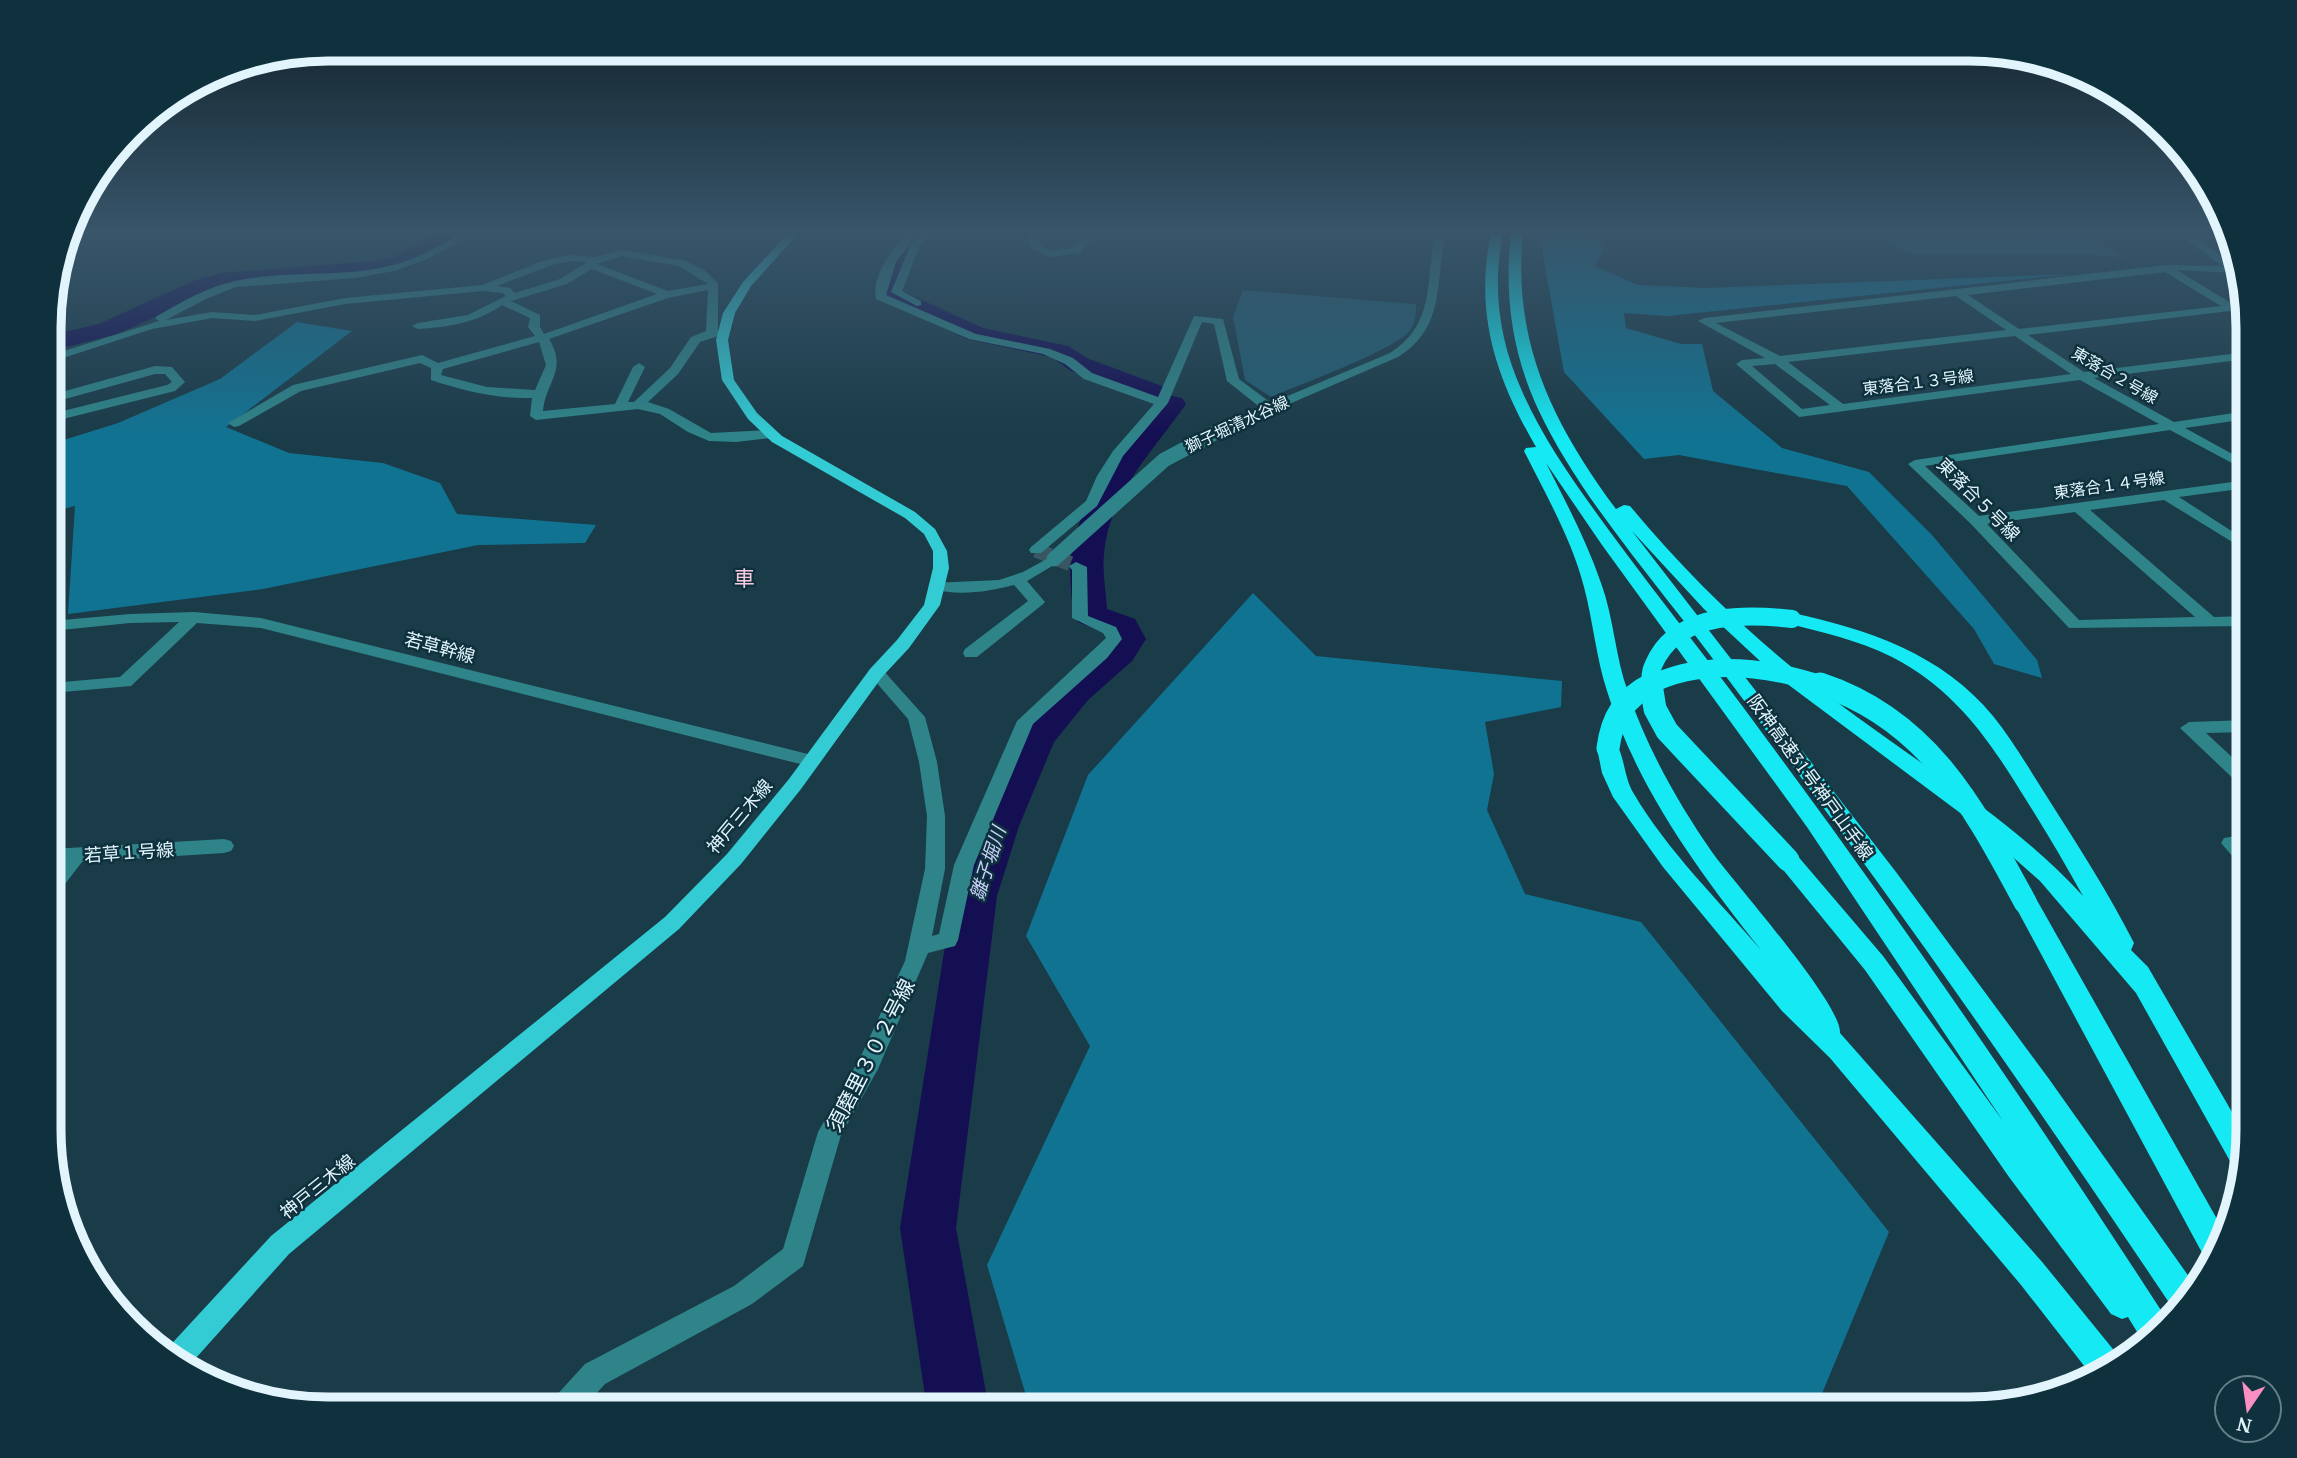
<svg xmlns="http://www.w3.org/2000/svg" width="2297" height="1458" viewBox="0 0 2297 1458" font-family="'PT Serif','Noto Sans JP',serif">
<rect width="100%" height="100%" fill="#1a3b48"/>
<!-- green -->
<g fill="#225e73">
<polygon points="1879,233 2089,233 2124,257 2093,255 1918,255 1899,250"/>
<path d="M1243,290L1416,304C1416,313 1416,322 1410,330C1396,350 1298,385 1271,397L1245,380L1233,317Z"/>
</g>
<!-- forest -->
<g fill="#117392">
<polygon points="1539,233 1592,233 1605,247 1595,266 1638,285 1705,288 2072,274 1668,316 1624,313 1626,328 1681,344 1702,344 1713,391 1782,448 1869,472 1932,535 2037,660 2042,678 1994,664 1974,629 1847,486 1679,455 1644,459 1564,372"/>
<polygon points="297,322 352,331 226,427 289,453 383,463 440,483 457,514 596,525 585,543 478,545 263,589 68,614 75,506 51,512 51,444 118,423 220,379"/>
<polygon points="1253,593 1316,656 1562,681 1561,707 1485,722 1494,774 1487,810 1525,894 1641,922 1889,1232 1816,1408 1030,1409 987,1265 1090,1046 1026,936 1088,775"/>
</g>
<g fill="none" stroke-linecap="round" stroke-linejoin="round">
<!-- river -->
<g fill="#140e53" fill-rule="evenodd">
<polygon points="442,233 470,233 467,238 409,267 376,275 224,287 117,334 51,351 51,335 99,324 193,281 222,273 376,261 393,257"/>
<polygon points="906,233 931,233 919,245 900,290 983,328 1068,346 1089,359 1162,386 1166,392 1162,398 1152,400 1142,398 1071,371 1051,357 967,339 879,298 875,293 898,242"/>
<path d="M1172,396L1182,398L1186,404C1153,451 1108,495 1104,555C1102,573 1106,591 1107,609L1135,619L1146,639L1132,661L1088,700L1054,742L1019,826L997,896L956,1228L989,1409H927L900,1228L953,896L977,826L1018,737L1062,682L1110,639L1108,634L1078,622L1073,615C1072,594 1068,571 1072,550C1083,491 1125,443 1162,398Z"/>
</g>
<!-- minor-tunnel -->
<polyline stroke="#385763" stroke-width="15" stroke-dasharray="15 7" stroke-linecap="butt" points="1036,550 1076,566"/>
<!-- minor -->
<g fill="#2f8489" fill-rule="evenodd">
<path d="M462,233H475L425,260L395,271L355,278L236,287L206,299L166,320L212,312L255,315L345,298L482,285L545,260L570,255L595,257L622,250L686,261L704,270L718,283V330L727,333L700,342L678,374L648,402L669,409L711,433L771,430L777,434L771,438L736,442L709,441L688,432L660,414L638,409L536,420L530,416L532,398C497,399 464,391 431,380V368L420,363L301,391L239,426L234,427L228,423L293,385L422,355L438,363L535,336L528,327L530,318L502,305C477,323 448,327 418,329L412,326L418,323L468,315L506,296L503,293L483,291L345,304L255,321L212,318L152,329L51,362V355L159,321L155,318L157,316C182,302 207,287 235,281C286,270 339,278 389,266C415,260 439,246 462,233ZM622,256L679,266L708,284L668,291L597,264ZM570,261L587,262L560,279L515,293L510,288L497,286L552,265ZM592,269L657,294L544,334L540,327V315L511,301L567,284ZM708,290L706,331L691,337L670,368L634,402H628L645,367L639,363L633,367L615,404L543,411C546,381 568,370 549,339L668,298ZM539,342L546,365L535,390L487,387L441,375L443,369Z"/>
<path d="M908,233H919L896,262L886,295L976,334L1050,349L1073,358L1092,373L1158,397L1194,316L1223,319L1239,379L1271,403L1390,353C1437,323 1424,281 1436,233H1446C1434,283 1447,326 1398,357L1224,432L1218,428L1219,425L1261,408L1227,381L1214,324L1202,322L1168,403L1123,456L1097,506L1041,553H1031L1029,550L1031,547L1086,501L1097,476L1113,451L1154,404L1084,379L1065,364L1043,354L969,339L876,299C871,277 892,248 908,233Z"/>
<polygon points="922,233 933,233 920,245 902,291 921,301 921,305 917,306 891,292 911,244"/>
<polygon points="1025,233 1035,233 1040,245 1051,251 1073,248 1086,233 1097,233 1080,253 1050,257 1032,249"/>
<path d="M2178,233H2190L2234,265L2236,273L2177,270L2247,313V320L2230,311L2028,335L2084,372L2247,352V359L2094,378L2174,422L2247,411V419L2185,428L2247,462V471L2170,430L1925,466L1979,516L2247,480V488L2179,497L2247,541V551L2164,500L2090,510L2214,617L2247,616V626L2069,628L1971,524L1908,464L1915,460L2159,424L2080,380L1799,417L1736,364L1742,360L1765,358L1698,321L1704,318L2166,265L2222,266ZM2165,272L2221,306L2019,329L1968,295ZM1956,296L2006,330L1780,356L1716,323ZM2015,336L2071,374L1843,404L1788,362ZM1775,364L1830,405L1802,409L1752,366ZM2075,512L2195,617L2079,620L1987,524Z"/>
<polygon points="155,366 172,367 185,382 175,391 51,422 51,414 167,385 172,382 165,374 155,374 51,403 51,395"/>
<path d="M1054,555L1061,559L1059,562L1027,581L1045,602L1042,605L977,657H965L963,653L965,649L1028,601L1014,585C988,592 958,596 932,589L929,586L932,583L999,580L1023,572Z"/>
<polygon points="1076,562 1087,567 1088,616 1116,627 1122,639 1107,658 1033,724 974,865 958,940 955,946 928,953 878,1069 841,1135 803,1266 752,1304 605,1384 582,1409 549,1409 553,1399 585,1364 734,1286 783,1249 818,1132 861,1056 905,961 925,869 927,816 919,762 908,719 868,673 870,669 882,669 925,717 937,762 945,816 945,869 932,936 939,934 954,865 1017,721 1106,638 1103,633 1072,618 1072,570 1069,566"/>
<polygon points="194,612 261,618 812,755 818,757 821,761 818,765 812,767 261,628 197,623 131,686 51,693 51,683 120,677 179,622 130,623 51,631 51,621 130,614"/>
<polygon points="2247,720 2247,732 2206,733 2247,771 2247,787 2241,786 2180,728 2189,722"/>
<polygon points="2247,834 2247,867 2240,865 2221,843 2224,838"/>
<polygon points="224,839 231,841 234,846 231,851 224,853 82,862 58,893 51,896 51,873 59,863 51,863 51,849"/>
</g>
<!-- major -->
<polygon fill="#33ccd4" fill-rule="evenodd" points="788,233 799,233 751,286 735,313 728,340 734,380 757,413 782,436 915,512 935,529 947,551 949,568 940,605 909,648 882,677 801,789 741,864 679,929 289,1254 187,1368 173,1362 164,1352 271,1236 665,917 727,854 789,779 870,669 897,640 924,605 933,568 933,551 924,534 905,518 772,442 748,419 722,380 716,340 723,313 743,282"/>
<!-- highway -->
<g fill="#15e9f3" fill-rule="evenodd">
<path d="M1491,233H1503C1492,288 1499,340 1522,391C1544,441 1576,485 1608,529C1660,600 1716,669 1768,741C1907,928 2039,1122 2166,1318L2142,1340L2128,1317L2122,1319L2111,1314L2009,1177L1865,970L1780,866L1776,860L1780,854L1788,851L1796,854L1883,956L2003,1121L1807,827L1602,545L1546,463C1566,502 1587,542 1601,583C1614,618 1615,657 1628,692C1647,748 1678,803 1712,852C1734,883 1842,1004 1840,1033L2043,1263L2121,1359L2109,1371L2092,1376L2021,1285L1830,1058L1782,1011L1663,867L1613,797L1602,773L1597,748L1600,743L1608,741L1616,743C1625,758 1624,778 1634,794C1667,850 1719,901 1761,950C1699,872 1637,788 1607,691C1596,657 1593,621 1584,587C1572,540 1546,495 1524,451L1526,448L1536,447C1496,378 1474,314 1491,233Z"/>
<path d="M1511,233H1523C1512,342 1553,424 1616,509L1624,505L1630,506C1692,580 1760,646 1838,703C1922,766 2012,819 2083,896C2064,862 2044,828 2023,795C1988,738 1954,689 1892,657C1858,640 1822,632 1785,623L1783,619L1792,613C1868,629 1942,654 1993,716C2014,742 2031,772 2049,800C2079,847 2109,894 2134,943L2131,950L2148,967L2247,1138L2242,1173L2235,1170L2136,993L2040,881L1979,827L1774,674L1704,609L1632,531L1896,872L2049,1079L2197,1288L2174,1310C2046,1119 1915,930 1777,745C1741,697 1706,648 1668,601C1621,540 1571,479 1538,409C1512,353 1504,295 1511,233Z"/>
<polygon points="2025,893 2034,895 2226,1235 2212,1263 2207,1262 2013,902 2016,895"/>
</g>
<!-- minor-bridge-far1 -->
<polyline stroke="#2f8489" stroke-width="11" points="1221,430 1224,428"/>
<!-- minor-bridge -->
<polyline stroke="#2f8489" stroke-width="15" points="1054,559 1164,460 1224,428"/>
<!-- highway-bridge-far1 -->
<g stroke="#15e9f3" stroke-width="18">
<path d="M1648,686C1704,657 1769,667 1826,686"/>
<path d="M1651,686C1649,673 1652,667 1658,656C1684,612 1748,614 1792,619"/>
</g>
<!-- highway-bridge -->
<g stroke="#15e9f3" stroke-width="23">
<polyline points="1651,684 1655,709 1667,731 1788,860"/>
<path d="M1820,684C1929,720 1974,808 2025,902"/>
<path d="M1608,748C1612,718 1624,698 1652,684"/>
</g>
</g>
<!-- sky -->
<linearGradient id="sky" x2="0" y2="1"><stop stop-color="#0e2028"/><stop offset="0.53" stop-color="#38556a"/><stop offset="1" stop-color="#38556a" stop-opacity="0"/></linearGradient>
<rect width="2297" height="437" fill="url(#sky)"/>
<g text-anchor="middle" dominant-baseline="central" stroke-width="5" stroke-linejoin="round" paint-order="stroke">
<!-- far-street labels -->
<g font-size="16" fill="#e2f5fd" stroke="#0e313d">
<text transform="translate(2115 375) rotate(30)">東落合２号線</text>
<text transform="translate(1918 382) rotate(-7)">東落合１３号線</text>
<text transform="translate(1237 424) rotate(-25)">獅子堀清水谷線</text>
<text transform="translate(2109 485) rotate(-8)">東落合１４号線</text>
</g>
<!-- street labels -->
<g font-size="18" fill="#e2f5fd" stroke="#0e313d">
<text transform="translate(1979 499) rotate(45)">東落合５号線</text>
<text transform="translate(440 647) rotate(15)">若草幹線</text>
<text transform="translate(1811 777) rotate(54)">阪神高速31号神戸山手線</text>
<text transform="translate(739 816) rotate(-50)">神戸三木線</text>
<text transform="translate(129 852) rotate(-4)">若草１号線</text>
<text transform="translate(317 1186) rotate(-39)">神戸三木線</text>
</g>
<!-- water labels -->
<g font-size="19" font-style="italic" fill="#c7cff9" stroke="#0e313d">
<text transform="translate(987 863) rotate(-72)">雛子堀川</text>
</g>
<!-- quarter labels -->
<g font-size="21" fill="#f8c8dc" stroke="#0e313d">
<text x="744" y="578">車</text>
</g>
<!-- near-street labels -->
<g font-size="21" fill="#e2f5fd" stroke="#0e313d">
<text transform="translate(870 1055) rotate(-63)">須磨里３０２号線</text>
</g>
</g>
<!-- crop -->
<path d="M0 0H2297V1458H0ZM328 61H1969A267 267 0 0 1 2236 328V1130A267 267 0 0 1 1969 1397H328A267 267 0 0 1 61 1130V328A267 267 0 0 1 328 61Z" fill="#0e313d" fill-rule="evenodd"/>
<path fill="none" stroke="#e2f5fd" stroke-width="9" d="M328 61H1969A267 267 0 0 1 2236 328V1130A267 267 0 0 1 1969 1397H328A267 267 0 0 1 61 1130V328A267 267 0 0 1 328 61Z"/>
<!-- north arrow -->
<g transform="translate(2248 1409) rotate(193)"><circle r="33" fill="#0e313d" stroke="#637f8a" stroke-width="2"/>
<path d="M0-5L12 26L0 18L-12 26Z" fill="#fc8fc1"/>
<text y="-10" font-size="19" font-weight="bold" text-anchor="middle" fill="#e2f5fd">N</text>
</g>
</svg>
